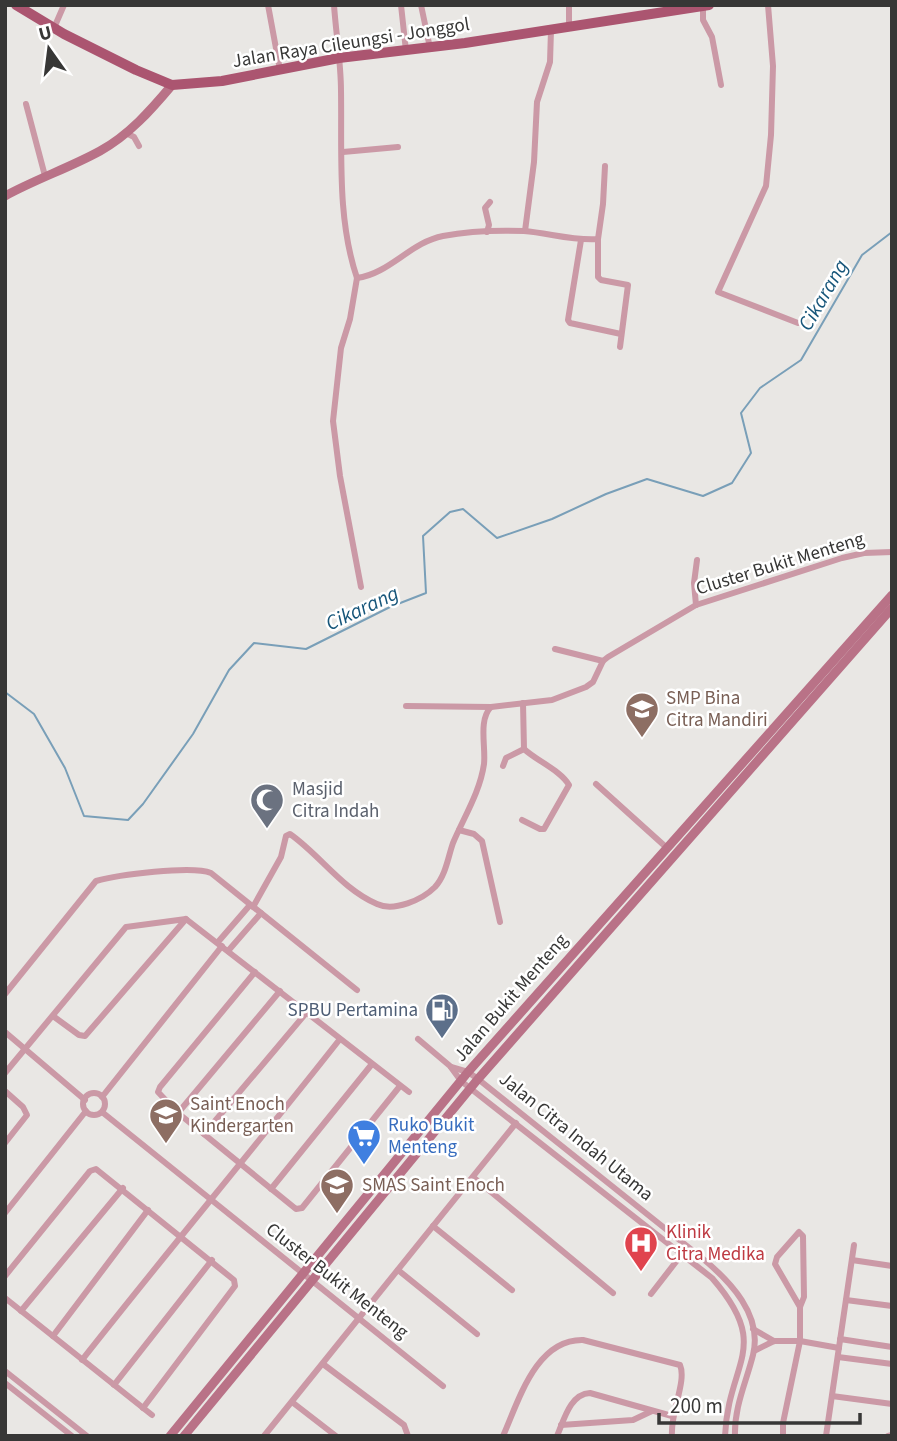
<svg xmlns="http://www.w3.org/2000/svg" width="897" height="1441" viewBox="0 0 897 1441" font-family="'Source Sans 3',sans-serif">
<rect width="100%" height="100%" fill="#e9e7e4"/>
<g fill="none" stroke-linecap="round" stroke-linejoin="round">
<!-- stream -->
<polyline stroke="#799fb8" stroke-width="2" points="5,692 34,714 65,768 84,816 128,820 143,804 193,734 229,670 254,643 306,649 390,607 426,593 423,536 450,512 463,509 497,538 552,519 606,494 647,479 703,496 732,483 751,453 741,413 760,388 801,360 862,255 892,232"/>
<!-- street -->
<g stroke="#cb99a6" stroke-width="6">
<polyline points="268,5 280,70"/>
<path d="M334,5C336,34 341,63 341,91C342,153 337,219 357,278C389,274 411,242 443,236C469,231 497,230 524,231C549,233 573,241 598,239L603,204L605,166"/>
<polyline points="401,5 406,51"/>
<polyline points="421,5 430,48"/>
<polyline points="569,5 569,28"/>
<polyline points="768,5 773,66 771,135 766,186 718,292 798,323"/>
<polyline points="703,6 703,20 712,37 721,85"/>
<polyline points="54,28 64,5"/>
<polyline points="26,104 45,176"/>
<polyline points="126,133 134,137 139,146"/>
<polyline points="343,152 398,147"/>
<polyline points="525,231 534,162 537,102 550,62 551,30"/>
<polyline points="487,232 489,225 485,208 490,202"/>
<polyline points="598,239 598,277 601,280 628,285 620,347"/>
<polyline points="581,240 568,320 570,323 621,334"/>
<polyline points="357,278 350,319 341,348 333,421 340,476 361,587"/>
<polyline points="696,605 694,583 697,560"/>
<polyline points="555,649 603,661"/>
<polyline points="406,706 491,707"/>
<polyline points="503,766 506,758 524,749 523,703"/>
<polyline points="596,784 667,848"/>
<path d="M522,820L540,829H544L569,785C560,770 537,761 524,749"/>
<polyline points="459,830 474,834 482,841 500,922"/>
<path d="M253,907L281,857L286,836L290,834C320,855 342,889 377,904C394,912 422,900 435,887C446,875 448,857 453,843C464,817 480,792 484,764C486,747 478,720 491,707L552,700L586,687L593,682L603,661L608,657L696,605L842,558L864,553L892,552"/>
<polyline points="218,942 250,905"/>
<polyline points="228,951 261,913"/>
<polyline points="255,972 160,1087 158,1092 178,1113 296,1209 302,1208 400,1086"/>
<path d="M5,994L96,881C117,875 192,865 211,873L357,990"/>
<polyline points="53,1016 79,1035 85,1036 186,919"/>
<polyline points="5,1032 85,1100"/>
<path d="M418,1039L450,1066L461,1081L712,1278C773,1348 728,1361 725,1436"/>
<path d="M451,1067L468,1072L478,1079L702,1258C730,1281 763,1315 753,1355C746,1383 734,1407 735,1436"/>
<polyline points="5,1073 126,927 186,919 409,1092"/>
<polyline points="5,1091 23,1107 27,1115 5,1143"/>
<circle cx="94" cy="1104" r="11"/>
<polyline points="102,1097 222,946"/>
<polyline points="102,1112 443,1386"/>
<polyline points="178,1113 280,991"/>
<polyline points="204,1134 307,1012"/>
<polyline points="473,1177 613,1293"/>
<polyline points="271,1189 372,1064"/>
<polyline points="5,1213 86,1111"/>
<polyline points="433,1226 512,1290"/>
<polyline points="852,1260 892,1266"/>
<polyline points="398,1270 477,1334"/>
<polyline points="5,1276 90,1171 96,1169 234,1280 235,1286 143,1408"/>
<polyline points="651,1294 682,1254"/>
<polyline points="5,1298 152,1415"/>
<polyline points="846,1300 892,1306"/>
<polyline points="21,1311 123,1188"/>
<polyline points="753,1329 774,1341"/>
<polyline points="53,1336 148,1210"/>
<polyline points="840,1339 892,1347"/>
<polyline points="754,1351 774,1341 800,1341 839,1348"/>
<polyline points="838,1357 892,1364"/>
<path d="M82,1360C167,1252 255,1147 340,1039"/>
<polyline points="323,1364 404,1425 408,1436"/>
<polyline points="5,1371 87,1436"/>
<polyline points="5,1383 72,1436"/>
<polyline points="114,1385 212,1260"/>
<polyline points="832,1396 892,1404"/>
<polyline points="292,1402 336,1436"/>
<polyline points="561,1425 633,1420 652,1411"/>
<polyline points="264,1436 516,1123"/>
<path d="M503,1436C519,1400 536,1339 583,1340L680,1365C687,1381 670,1413 672,1436"/>
<path d="M557,1436C564,1420 570,1394 590,1393L672,1416"/>
<polyline points="783,1436 783,1423 800,1341 800,1307 804,1297 803,1236 799,1232 777,1257 775,1264 800,1307"/>
<polyline points="826,1436 854,1245"/>
<polyline points="888,1436 892,1435"/>
</g>
<!-- secondary -->
<g stroke="#b97287" stroke-width="9">
<path d="M5,196C36,179 69,168 100,151C129,135 151,110 172,85"/>
<polyline points="170,1436 468,1072 892,595"/>
<polyline points="184,1436 478,1079 892,608"/>
</g>
<!-- primary -->
<polyline stroke="#ab5570" stroke-width="10" points="16,5 64,34 136,70 172,85 222,81 339,58 465,43 709,5"/>
</g>
<!-- icons -->
<defs>
<g id="school-pin" transform="scale(1.75)"><path d="M0 17L-7.5 6A9.5 9.5 0 1 1 7.5 6Z" fill="#8d6e63" stroke="#fff"/><path d="M0-5L7-2L0 1L-7-2ZM-4 1L0 2.5L4 1V4Q0 6-4 4Z" fill="#fff"/></g>
<g id="mosque-pin" transform="scale(1.75)"><path d="M0 17L-7.5 6A9.5 9.5 0 1 1 7.5 6Z" fill="#6b7280" stroke="#fff"/><path d="M3.5-4.9A6 6 0 1 0 3.5 4.9A5 5 0 1 1 3.5-4.9Z" fill="#fff"/></g>
<g id="fuel-pin" transform="scale(1.75)"><path d="M0 17L-7.5 6A9.5 9.5 0 1 1 7.5 6Z" fill="#5c6f8a" stroke="#fff"/><path d="M-5.5-6h7V0h2V4h1.3V-2.5L3-4.5l.8-.8L6-3V5H2.5V1h-1V6h-7ZM-4.2-4.7v3.2H.2V-4.7Z" fill="#fff"/></g>
<g id="supermarket-pin" transform="scale(1.75)"><path d="M0 17L-7.5 6A9.5 9.5 0 1 1 7.5 6Z" fill="#3f7fe0" stroke="#fff"/><path d="M-6-5.5h2.5l.6 2H6L4.5 2H-2.5L-4.4-4H-6ZM-1.5 3.2a1.3 1.3 0 1 0 .1 0ZM3 3.2a1.3 1.3 0 1 0 .1 0Z" fill="#fff"/></g>
<g id="hospital-pin" transform="scale(1.75)"><path d="M0 17L-7.5 6A9.5 9.5 0 1 1 7.5 6Z" fill="#e0444e" stroke="#fff"/><path d="M-5-5h3v3.5h4V-5h3V5h-3V1.5h-4V5h-3Z" fill="#fff"/></g>
</defs>
<g fill-rule="evenodd">
<use href="#school-pin" x="642" y="709"/>
<use href="#mosque-pin" x="267" y="800"/>
<use href="#fuel-pin" x="442" y="1010"/>
<use href="#school-pin" x="166" y="1115"/>
<use href="#supermarket-pin" x="364" y="1136"/>
<use href="#school-pin" x="337" y="1185"/>
<use href="#hospital-pin" x="641" y="1243"/>
</g>
<g text-anchor="middle" dominant-baseline="central" stroke-width="5" stroke-linejoin="round" paint-order="stroke">
<!-- street labels -->
<g font-size="19" fill="#373736" stroke="#fff">
<text transform="translate(351 43) rotate(-9)">Jalan Raya Cileungsi - Jonggol</text>
<text transform="translate(780 564) rotate(-17)">Cluster Bukit Menteng</text>
<text transform="translate(511 998) rotate(-49)">Jalan Bukit Menteng</text>
<text transform="translate(576 1137) rotate(39)">Jalan Citra Indah Utama</text>
<text transform="translate(337 1281) rotate(38)">Cluster Bukit Menteng</text>
</g>
<!-- education labels -->
<g font-size="19" fill="#785e54" stroke="#fff" text-anchor="start">
<text x="666" y="698">SMP Bina<tspan x="666" dy="22">Citra Mandiri</tspan></text>
<text x="190" y="1104">Saint Enoch<tspan x="190" dy="22">Kindergarten</tspan></text>
<text x="362" y="1185">SMAS Saint Enoch</text>
</g>
<!-- worship labels -->
<g font-size="19" fill="#5b616d" stroke="#fff" text-anchor="start">
<text x="292" y="789">Masjid<tspan x="292" dy="22">Citra Indah</tspan></text>
</g>
<!-- service labels -->
<g font-size="19" fill="#4e5e75" stroke="#fff" text-anchor="end">
<text x="418" y="1010">SPBU Pertamina</text>
</g>
<!-- shop labels -->
<g font-size="19" fill="#366cbe" stroke="#fff" text-anchor="start">
<text x="388" y="1125">Ruko Bukit<tspan x="388" dy="22">Menteng</tspan></text>
</g>
<!-- health labels -->
<g font-size="19" fill="#be3a42" stroke="#fff" text-anchor="start">
<text x="666" y="1232">Klinik<tspan x="666" dy="22">Citra Medika</tspan></text>
</g>
<!-- water labels -->
<g font-size="21" font-style="italic" fill="#17567a" stroke="#fff">
<text transform="translate(823 295) rotate(-60)">Cikarang</text>
<text transform="translate(362 608) rotate(-25)">Cikarang</text>
</g>
</g>
<!-- border -->
<rect width="897" height="1441" fill="none" stroke="#373736" stroke-width="14"/>
<!-- north arrow -->
<g transform="translate(49 49) rotate(346)" stroke="#ffffff" stroke-width="5" paint-order="stroke">
<path d="M0-5L12 26L0 18L-12 26Z" fill="#373736"/>
<text y="-10" font-size="19" font-weight="bold" text-anchor="middle" fill="#373736">U</text>
</g>
<!-- scale -->
<path d="M659 1413v10h201v-10" fill="none" stroke="#373736" stroke-width="3.5"/>
<text x="670" y="1413" font-size="21" fill="#373736" stroke="#ffffff" stroke-width="5" paint-order="stroke">200 m</text>
</svg>
